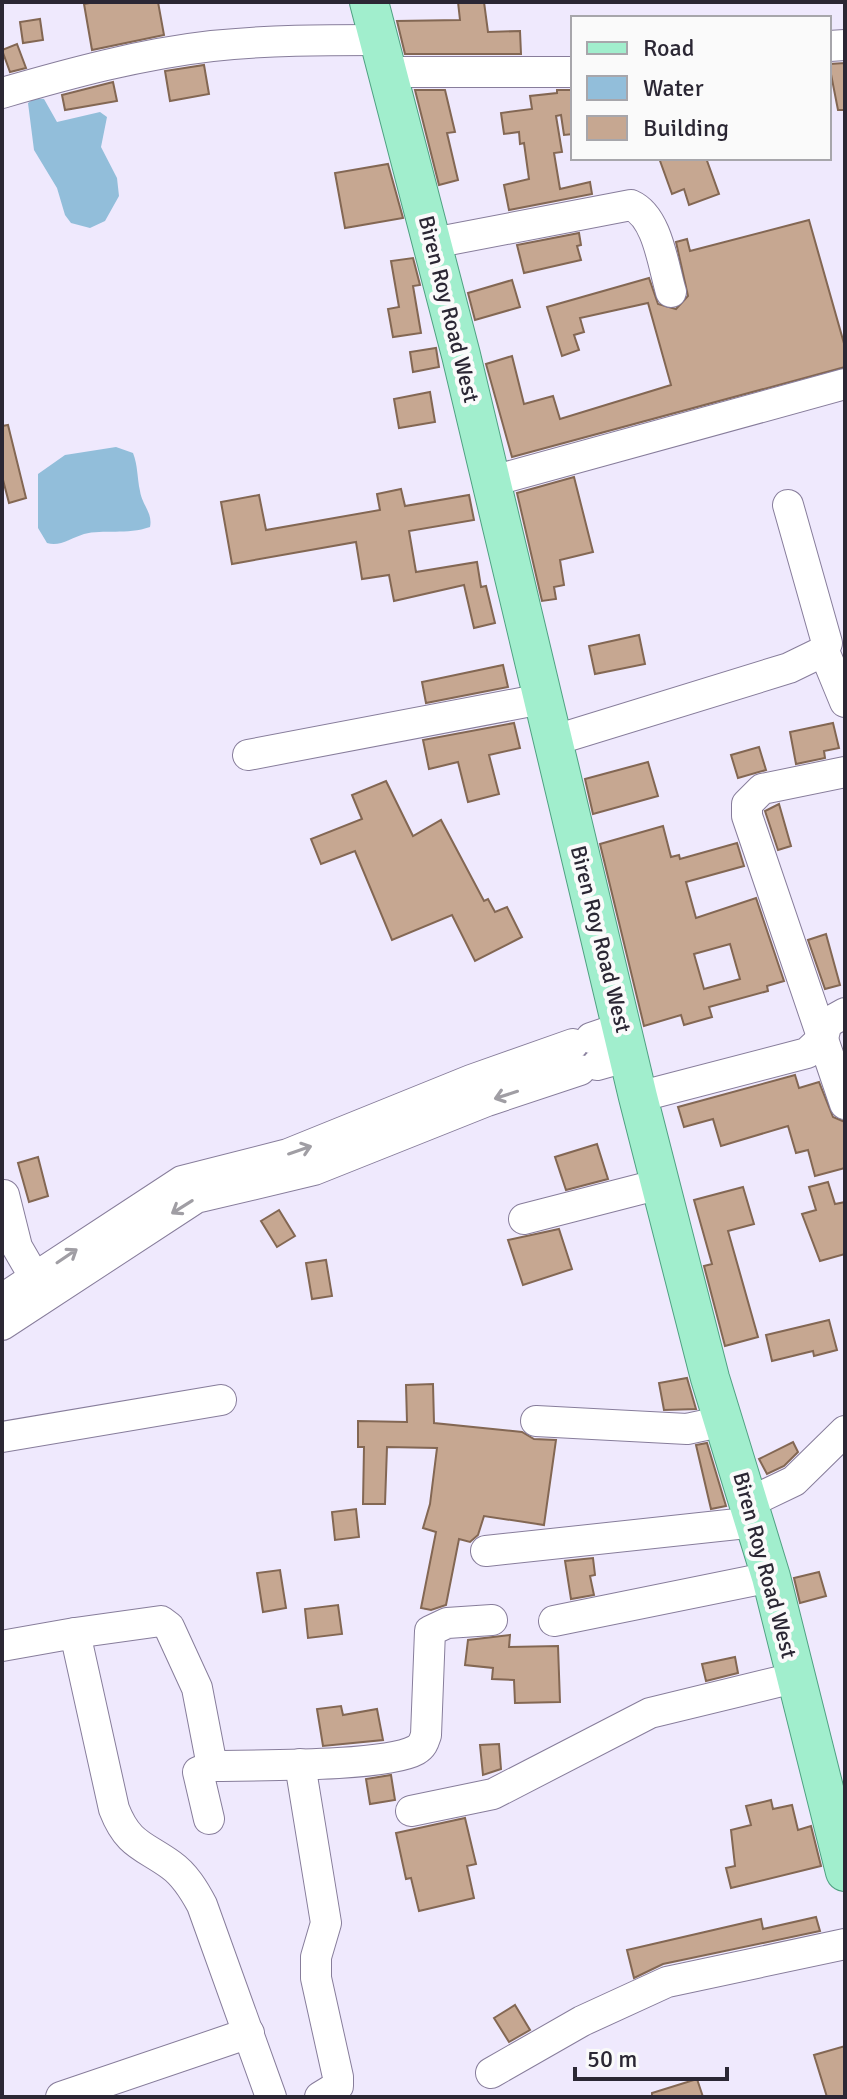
<svg xmlns="http://www.w3.org/2000/svg" width="847" height="2099" viewBox="0 0 847 2099" font-family="Signika,sans-serif">
<rect width="100%" height="100%" fill="#efe9fd"/>
<!-- water -->
<g fill="#92beda">
<polygon points="35,98 44,99 57,122 100,112 107,117 101,147 117,178 119,196 105,221 90,228 71,223 65,215 57,188 34,150 28,103"/>
<path d="M116,447L133,453C138,466 137,477 140,491C142,505 153,513 150,527C127,535 103,529 84,534C71,538 60,547 47,543L38,528V474L65,455Z"/>
</g>
<!-- building -->
<g fill="#c6a791" stroke="#836753" stroke-width="2" fill-rule="evenodd">
<polygon points="95,2 158,2 164,35 92,50 84,4"/>
<polygon points="458,2 484,2 488,32 520,31 521,54 405,54 397,21 460,20"/>
<polygon points="40,19 43,40 23,43 20,22"/>
<polygon points="17,44 26,68 10,72 2,50"/>
<polygon points="845,63 845,110 838,110 829,64"/>
<polygon points="204,65 209,94 170,101 165,71"/>
<polygon points="113,82 117,101 65,110 62,95"/>
<polygon points="415,90 445,90 455,132 447,133 458,180 439,185"/>
<polygon points="557,90 573,90 573,134 564,135 561,115 556,116 562,152 554,153 560,189 590,182 592,194 509,210 504,185 529,179 524,143 520,144 519,132 504,134 501,113 532,109 530,96 557,93"/>
<polygon points="659,158 706,158 719,194 689,205 684,189 672,194"/>
<polygon points="388,164 403,218 345,228 335,173"/>
<polygon points="809,220 845,347 845,367 512,457 486,364 512,356 524,404 553,396 560,419 671,385 648,303 580,318 584,332 574,335 579,350 562,356 547,307 649,278 658,304 676,309 688,296 676,242 687,239 690,251"/>
<polygon points="579,233 581,245 577,246 581,260 524,273 517,245"/>
<polygon points="413,258 420,285 413,286 421,333 393,337 388,309 399,307 391,261"/>
<polygon points="512,280 520,307 475,320 468,293"/>
<polygon points="436,348 439,367 413,372 410,352"/>
<polygon points="430,392 435,422 399,428 394,399"/>
<polygon points="8,425 26,498 9,503 2,476 2,426"/>
<polygon points="574,477 593,552 560,560 564,585 554,587 556,599 542,601 517,493"/>
<polygon points="401,489 405,506 469,495 474,520 409,531 416,572 477,562 481,587 486,586 495,623 474,628 464,585 394,601 389,575 362,579 356,542 232,564 221,502 259,495 266,530 380,510 377,494"/>
<polygon points="639,635 645,664 595,674 589,646"/>
<polygon points="503,665 508,687 426,703 422,682"/>
<polygon points="514,723 520,748 489,755 499,794 468,802 458,762 429,769 423,740"/>
<polygon points="833,723 839,748 824,751 825,758 796,764 790,732"/>
<polygon points="759,747 766,770 738,778 731,755"/>
<polygon points="648,762 658,796 593,814 585,779"/>
<polygon points="386,781 413,836 441,820 484,901 488,899 495,912 507,907 522,937 475,961 452,915 392,940 355,851 321,864 311,839 362,819 352,795"/>
<polygon points="779,804 791,846 778,850 765,811"/>
<path d="M663,826L671,857L679,855L680,859L737,843L744,866L686,882L696,918L756,898L784,981L767,986L768,991L709,1007L712,1017L684,1025L681,1015L644,1026L600,844ZM730,944L740,979L704,989L694,954Z"/>
<polygon points="826,934 840,985 825,989 808,940"/>
<polygon points="795,1075 799,1088 819,1082 833,1117 845,1122 845,1168 815,1176 808,1150 796,1153 788,1126 721,1146 713,1119 684,1127 678,1107"/>
<polygon points="597,1144 608,1179 566,1190 555,1157"/>
<polygon points="38,1157 48,1196 29,1202 18,1163"/>
<polygon points="828,1182 835,1204 845,1202 845,1254 820,1261 802,1214 816,1210 809,1187"/>
<polygon points="743,1187 754,1224 728,1231 758,1337 725,1346 704,1266 712,1264 694,1200"/>
<polygon points="279,1210 295,1236 277,1247 261,1221"/>
<polygon points="559,1229 572,1269 523,1285 508,1240"/>
<polygon points="326,1260 332,1296 312,1299 306,1263"/>
<polygon points="829,1320 837,1350 814,1356 813,1351 772,1361 766,1335"/>
<polygon points="687,1378 696,1409 664,1410 659,1383"/>
<polygon points="433,1384 434,1423 522,1432 534,1439 556,1440 544,1525 484,1516 478,1535 470,1542 459,1539 446,1605 431,1610 421,1608 436,1532 423,1528 430,1504 437,1448 387,1447 385,1504 363,1504 364,1447 358,1447 358,1421 407,1422 406,1385"/>
<polygon points="793,1442 798,1452 784,1466 767,1474 759,1459"/>
<polygon points="707,1443 726,1506 711,1509 696,1445"/>
<polygon points="356,1509 359,1537 335,1540 332,1512"/>
<polygon points="593,1558 595,1575 590,1576 594,1595 571,1599 565,1561"/>
<polygon points="280,1570 286,1608 263,1612 257,1573"/>
<polygon points="819,1572 826,1596 800,1603 794,1578"/>
<polygon points="338,1605 342,1634 308,1638 305,1609"/>
<polygon points="510,1635 509,1647 558,1646 560,1702 515,1703 514,1680 492,1679 493,1668 465,1665 468,1640"/>
<polygon points="735,1657 738,1673 706,1681 702,1664"/>
<polygon points="341,1706 343,1715 377,1709 383,1740 323,1746 317,1709"/>
<polygon points="499,1744 501,1769 483,1775 480,1745"/>
<polygon points="391,1775 395,1800 370,1804 366,1779"/>
<polygon points="771,1800 773,1809 792,1805 798,1830 811,1826 821,1866 731,1888 726,1868 735,1866 731,1830 751,1825 746,1806"/>
<polygon points="465,1818 476,1864 467,1866 474,1898 419,1911 411,1878 406,1879 396,1833"/>
<polygon points="816,1917 820,1931 663,1964 634,1978 627,1950 761,1919 763,1929"/>
<polygon points="515,2005 530,2030 509,2042 494,2018"/>
<polygon points="845,2046 845,2097 827,2097 814,2055"/>
<polygon points="697,2079 703,2097 652,2097 652,2093"/>
</g>
<g fill="none" stroke-linecap="round" stroke-linejoin="round">
<!-- minor casing -->
<g stroke="#877d9b" stroke-width="32">
<g id="minor">
<polyline points="829,46 845,45"/>
<polyline points="388,72 573,72"/>
<path d="M2,93C71,73 141,54 212,46C268,40 323,40 379,40"/>
<path d="M433,243L631,205C658,217 663,266 671,292"/>
<polyline points="489,482 845,384"/>
<polyline points="824,651 845,702"/>
<polyline points="552,741 789,668 824,651 827,643 788,505"/>
<polyline points="248,755 542,699"/>
<polyline points="845,772 762,789 747,804 747,816 845,1104"/>
<polyline points="591,1038 623,1027"/>
<polyline points="597,1065 629,1056"/>
<polyline points="638,1097 807,1053 823,1038 827,1023 845,1013"/>
<polyline points="4,1195 17,1247 35,1278"/>
<polyline points="524,1219 660,1184"/>
<polyline points="2,1299 182,1181 288,1154 471,1080 573,1044"/>
<polyline points="2,1325 196,1198 314,1170 487,1101 580,1070"/>
<polyline points="536,1421 687,1429 724,1421"/>
<polyline points="2,1437 221,1400"/>
<polyline points="750,1502 794,1481 845,1431"/>
<polyline points="486,1551 756,1522"/>
<polyline points="554,1621 771,1577"/>
<path d="M75,1633L161,1621L169,1627L197,1688L212,1766C253,1765 386,1767 416,1750C423,1746 424,1741 426,1735L430,1631L447,1623L492,1620"/>
<path d="M2,1646L75,1633L114,1809C128,1845 143,1845 171,1865C185,1875 194,1890 202,1905L271,2097"/>
<polyline points="300,1764 326,1923 316,1957 316,1978 338,2077 338,2086 320,2097"/>
<polyline points="411,1811 493,1794 650,1713 794,1678"/>
<polyline points="209,1819 198,1772 212,1766"/>
<polyline points="491,2073 582,2021 667,1982 845,1944"/>
<polyline points="61,2097 249,2033"/>
</g>
</g>
<!-- major casing -->
<g stroke="#4fa182" stroke-width="40">
<polyline id="major" points="369,2 461,355 638,1097 710,1378 771,1577 845,1872"/>
</g>
<!-- minor -->
<use href="#minor" stroke="#fff" stroke-width="30"/>
<!-- major -->
<use href="#major" stroke="#a1eecd" stroke-width="38"/>
</g>
<!-- one-way arrows -->
<defs><path id="oneway-shaft" d="M-6 0H5M1.5-3L5.5 0L1.5 3" fill="none" stroke-width="1.6" stroke-linecap="round" stroke-linejoin="round" transform="scale(2)"/></defs>
<g stroke="#a09ea4">
<use href="#oneway-shaft" transform="translate(506 1095) rotate(162)"/>
<use href="#oneway-shaft" transform="translate(300 1150) rotate(-19)"/>
<use href="#oneway-shaft" transform="translate(182 1207) rotate(148)"/>
<use href="#oneway-shaft" transform="translate(67 1256) rotate(-34)"/>
</g>
<g text-anchor="middle" dominant-baseline="central" stroke-width="8" stroke-linejoin="round" paint-order="stroke">
<!-- street labels -->
<g font-size="22" fill="#2b2734" stroke="#fafafa">
<text transform="translate(449 309) rotate(76)">Biren Roy Road West</text>
<text transform="translate(601 939) rotate(76)">Biren Roy Road West</text>
<text transform="translate(765 1565) rotate(75)">Biren Roy Road West</text>
</g>
</g>
<!-- border -->
<rect width="847" height="2099" fill="none" stroke="#2b2734" stroke-width="8"/>
<!-- legend -->
<rect x="571" y="16" width="260" height="144" fill="#fafafa" stroke="#a7a6ab" stroke-width="2"/>
<rect x="587" y="42" width="40" height="12" fill="#a1eecd" stroke="#a7a6ab" stroke-width="2"/>
<text x="643" y="56" font-size="24" fill="#2b2734">Road</text>
<rect x="587" y="76" width="40" height="24" fill="#92beda" stroke="#a7a6ab" stroke-width="2"/>
<text x="643" y="96" font-size="24" fill="#2b2734">Water</text>
<rect x="587" y="116" width="40" height="24" fill="#c6a791" stroke="#a7a6ab" stroke-width="2"/>
<text x="643" y="136" font-size="24" fill="#2b2734">Building</text>
<!-- scale -->
<path d="M575 2067v12h152v-12" fill="none" stroke="#2b2734" stroke-width="4"/>
<text x="587" y="2067" font-size="24" fill="#2b2734" stroke="#fafafa" stroke-width="6" paint-order="stroke">50 m</text>
</svg>
